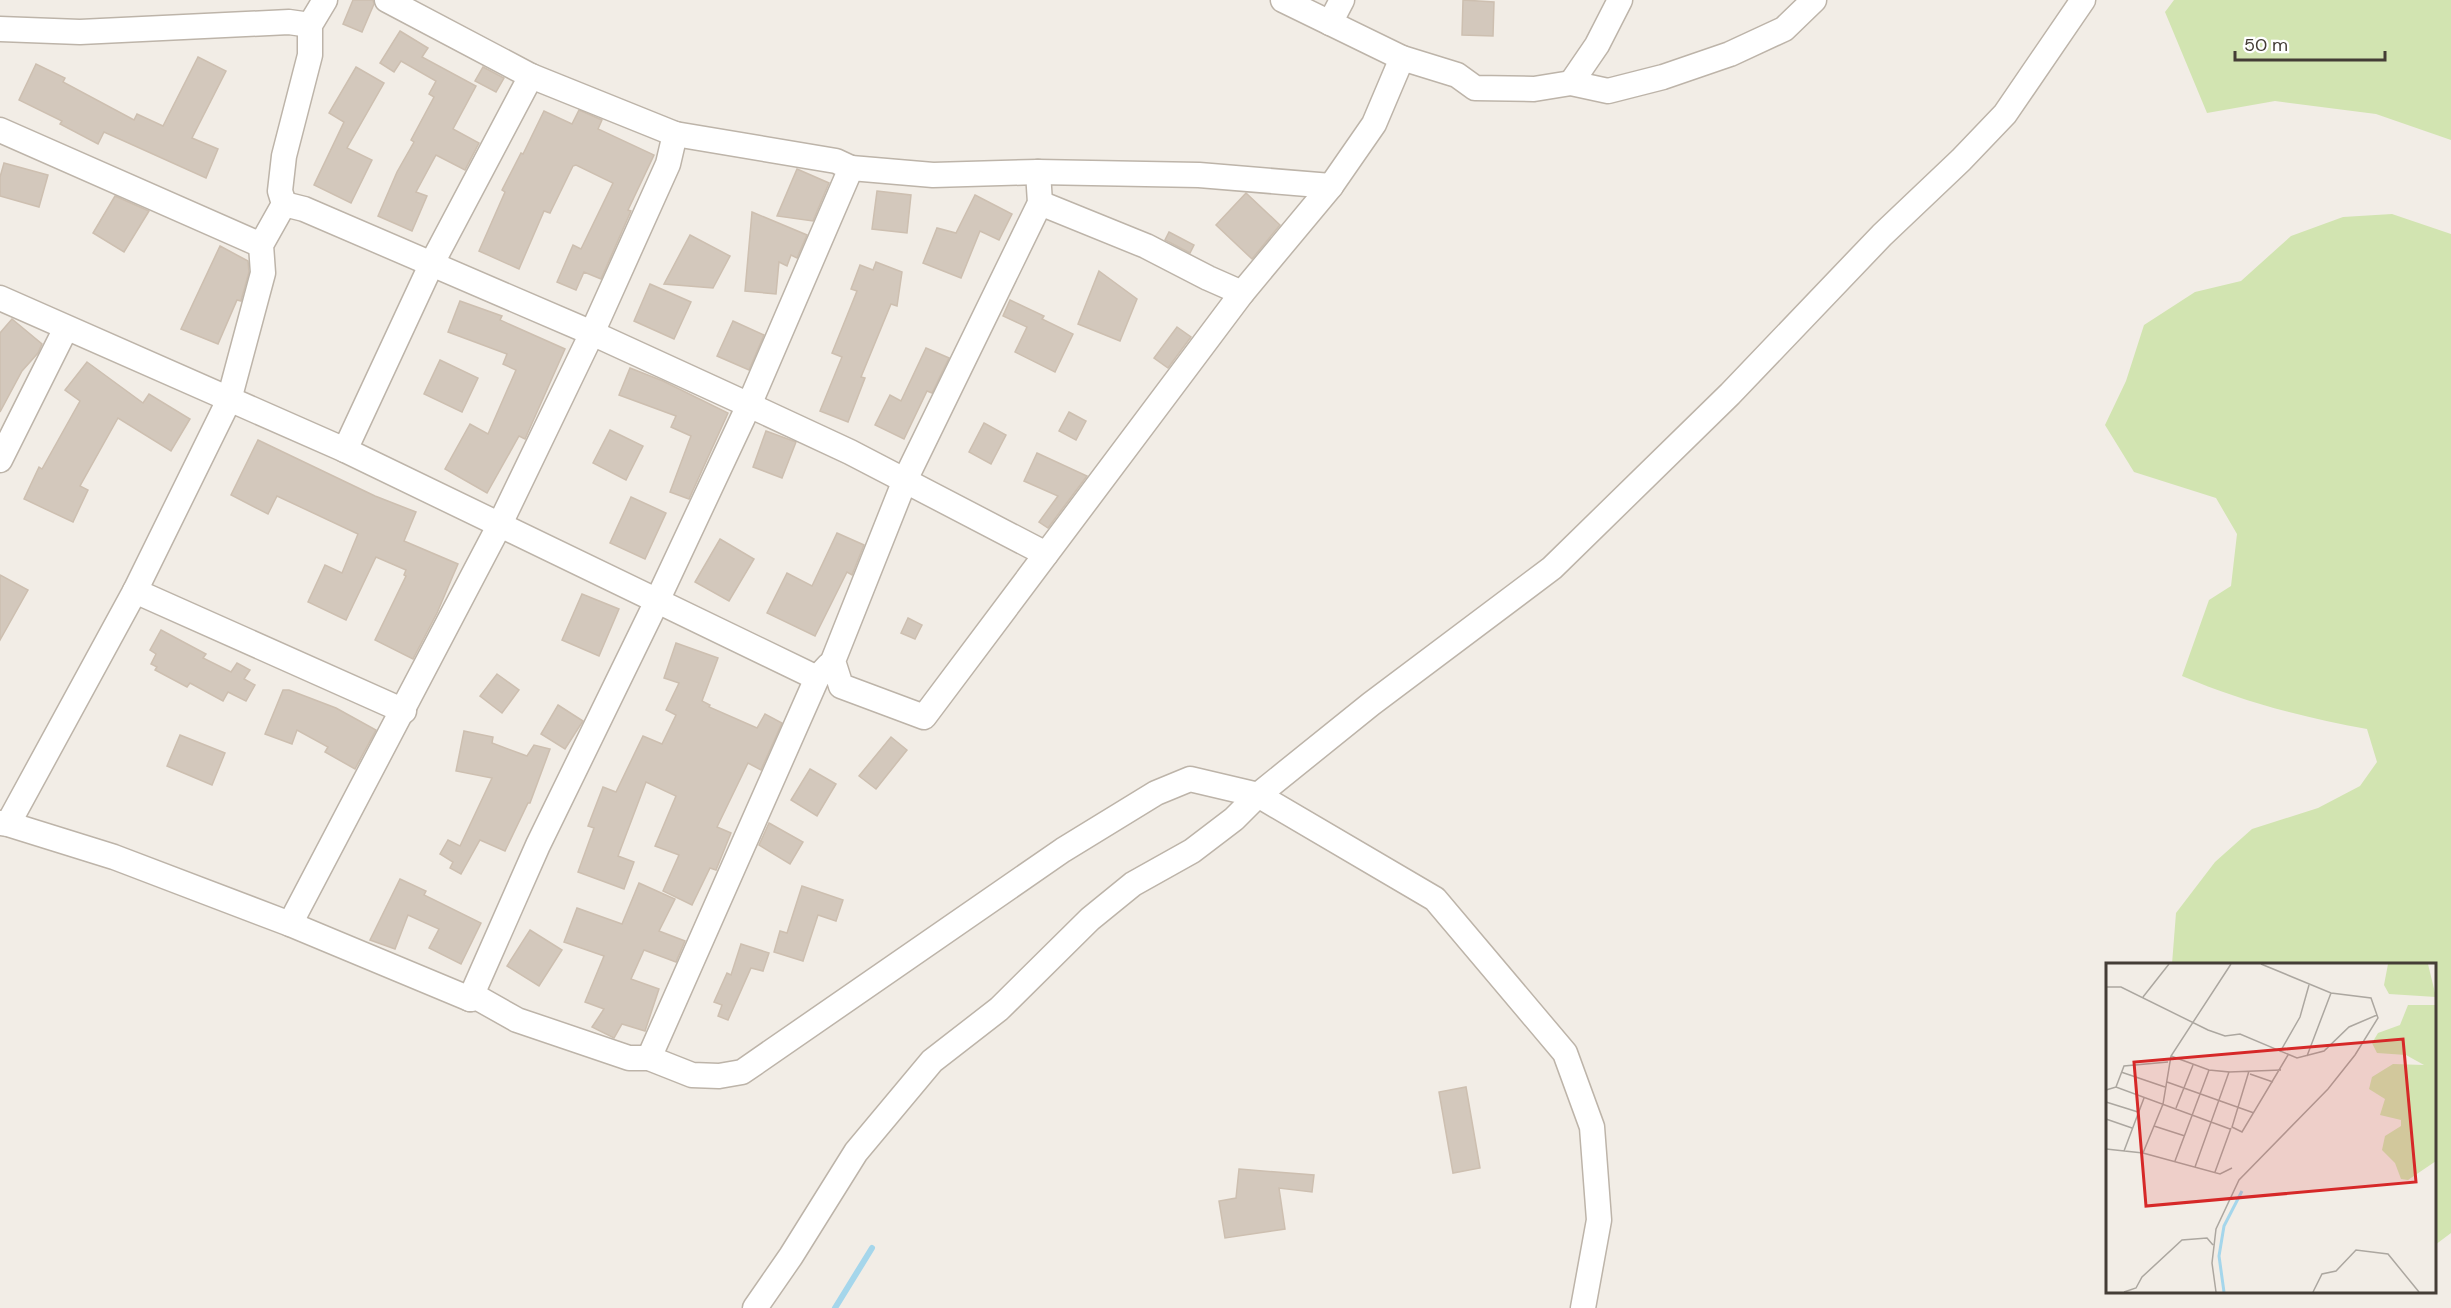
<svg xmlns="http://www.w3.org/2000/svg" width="2451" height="1308" viewBox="0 0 2451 1308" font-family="'DM Sans',sans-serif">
<rect width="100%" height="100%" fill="#f2ede6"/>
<!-- green -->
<g fill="#d2e4b1">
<polygon points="2174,0 2451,0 2451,140 2376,114 2275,101 2207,113 2165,12"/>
<path d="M2392,214L2451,234V1233L2435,1245L2434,964H2172L2176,913L2215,862L2252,829L2318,808L2360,786L2377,762L2367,729C2304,718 2241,701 2182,676L2209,600L2231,586L2237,534L2216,498L2134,472L2105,425L2126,381L2144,325L2195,292L2241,281L2291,236L2343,217Z"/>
</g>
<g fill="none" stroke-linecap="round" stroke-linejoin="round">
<!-- stream -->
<polyline stroke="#a5d6eb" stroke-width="6" points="835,1308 872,1248"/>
</g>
<!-- building -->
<g fill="#d3c8bc" stroke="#cdbfb0" stroke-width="1.5">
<polygon points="353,0 373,0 374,4 362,32 343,24"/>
<polygon points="1463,0 1494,2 1493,36 1462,35"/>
<polygon points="400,31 428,48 422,57 476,86 453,129 479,143 465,170 436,155 416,192 427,196 412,231 378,216 397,172 414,142 411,140 434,97 429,94 436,81 401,61 394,72 380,63"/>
<polygon points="198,57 226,71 192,138 218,149 206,178 104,132 98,144 60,124 62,121 19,100 36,64 65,78 63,82 134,120 137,114 163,126"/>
<polygon points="356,67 384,83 347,148 372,160 351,203 314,185 344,122 329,113"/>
<polygon points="483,67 504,78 496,92 475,81"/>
<polygon points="579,110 602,120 598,129 654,155 628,210 631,211 601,279 584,272 576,290 557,282 573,245 581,249 613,183 576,165 573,166 550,213 544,211 519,269 479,251 505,192 502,190 521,153 523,154 544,111 572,124"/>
<polygon points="4,163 48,175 39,207 0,196 0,177"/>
<polygon points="797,169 829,183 813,221 777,216"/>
<polygon points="877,191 911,195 907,233 872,229"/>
<polygon points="1246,193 1280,225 1252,259 1216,225"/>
<polygon points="975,195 1012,214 999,240 980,231 961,278 923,263 937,228 956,233"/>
<polygon points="115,196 149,211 124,252 93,233"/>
<polygon points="752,212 807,235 797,258 791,255 787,266 779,262 776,294 745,291"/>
<polygon points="1169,232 1194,245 1190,253 1165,240"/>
<polygon points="690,235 730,256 713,288 664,284"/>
<polygon points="220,246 248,261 249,272 241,301 237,300 218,344 181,329"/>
<polygon points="876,262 902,272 897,306 891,304 861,377 865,378 848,422 820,411 842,357 832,353 857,291 851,289 860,265 873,270"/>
<polygon points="1099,271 1137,299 1120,341 1078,324"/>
<polygon points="650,284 691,302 674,339 634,321"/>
<polygon points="1010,300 1044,316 1042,319 1073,334 1055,372 1015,352 1027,327 1003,316"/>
<polygon points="460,301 502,316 500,320 565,349 525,439 519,436 487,493 445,469 470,424 488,434 516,370 503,364 507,354 448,332"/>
<polygon points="12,319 42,344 38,353 22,371 0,412 0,333"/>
<polygon points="733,321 764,335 749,370 717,356"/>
<polygon points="1177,327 1191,337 1168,368 1154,358"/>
<polygon points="926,348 949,358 932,393 927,391 904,439 875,425 890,395 901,401"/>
<polygon points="440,360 478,378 462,412 424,394"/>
<polygon points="87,362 143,403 149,394 190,419 171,451 118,418 80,486 88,490 73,522 24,499 39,467 42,469 80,401 65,390"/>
<polygon points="630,368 663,381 728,413 689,499 670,492 691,436 671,427 676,416 619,395"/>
<polygon points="1069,412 1086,421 1076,440 1059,431"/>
<polygon points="984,423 1006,435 991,464 969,452"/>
<polygon points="610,430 643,446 626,480 593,463"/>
<polygon points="766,431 796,442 782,478 753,467"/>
<polygon points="258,440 375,496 416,512 404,541 458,564 437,613 413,659 375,640 406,576 404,575 406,570 376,557 346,620 308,602 325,565 342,573 358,534 277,496 268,514 231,495"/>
<polygon points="1037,453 1087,476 1048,528 1039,522 1058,496 1024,481"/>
<polygon points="631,497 666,513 645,559 610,543"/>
<polygon points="837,533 864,545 852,575 847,572 815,636 767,613 787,573 812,586"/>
<polygon points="720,539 754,559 729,601 695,582"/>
<polygon points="0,575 28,590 0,640"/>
<polygon points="582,594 619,609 599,656 562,640"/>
<polygon points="908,618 922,625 915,639 901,633"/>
<polygon points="161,630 206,654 203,658 231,672 237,663 250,670 244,679 255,685 246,701 228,692 223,701 190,683 187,687 155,670 157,667 151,664 156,654 150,650"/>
<polygon points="676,643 718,658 702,701 710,705 709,707 757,728 765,714 782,723 761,770 748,763 717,827 731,833 716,870 710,868 692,905 663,891 679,855 655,846 676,796 646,782 618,856 634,862 624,889 578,872 594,828 588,826 603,787 616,792 643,736 662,744 676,715 666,710 679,683 664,678"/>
<polygon points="497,674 519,690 502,713 480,696"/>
<polygon points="283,690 289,690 336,708 376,730 355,769 325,752 328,747 297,730 292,744 265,734"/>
<polygon points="558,705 583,721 565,749 541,734"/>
<polygon points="464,731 493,737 492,743 527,756 534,745 550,749 530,803 528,803 505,851 480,840 461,874 450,868 453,862 440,854 448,840 460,846 492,778 456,771"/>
<polygon points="180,735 225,753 212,785 167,766"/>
<polygon points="891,737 907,750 876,789 859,776"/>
<polygon points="810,769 836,784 817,816 791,800"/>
<polygon points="769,823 803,842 790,864 759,845"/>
<polygon points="400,879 426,891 424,895 481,923 461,964 429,948 439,929 408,915 395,949 370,940"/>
<polygon points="639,883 675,899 659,931 685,941 676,962 644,950 631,979 659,989 645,1031 622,1024 614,1038 592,1027 604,1009 585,1002 604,956 564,942 577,908 622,924"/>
<polygon points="802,886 843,900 836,921 818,915 803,961 774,952 780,931 787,933"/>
<polygon points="530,930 562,950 539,986 507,966"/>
<polygon points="741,944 769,953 763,971 751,968 728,1020 718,1016 722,1005 714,1002 727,973 731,975"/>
<polygon points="1466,1087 1480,1168 1453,1173 1439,1092"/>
<polygon points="1239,1169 1314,1175 1312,1192 1279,1188 1285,1229 1225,1238 1219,1201 1236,1198"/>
</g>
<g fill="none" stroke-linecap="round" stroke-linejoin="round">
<!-- minor casing -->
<g stroke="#bdb4a9" stroke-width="27">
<g id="minor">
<polyline points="387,0 531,76 675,134 836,161 851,168 749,405 657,601 538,845 470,999"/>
<polyline points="1283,0 1402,58 1457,75 1475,88 1534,89 1571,83 1608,91 1663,77 1730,54 1784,29 1814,0"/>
<polyline points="1330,23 1342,0"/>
<polyline points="0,29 80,32 289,22 310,25"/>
<polyline points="1571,83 1597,45 1620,0"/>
<polyline points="0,130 261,245"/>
<polyline points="851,168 933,175 1038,172 1199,175 1331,186"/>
<polyline points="1038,172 1040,203 905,480 833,661 841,686 924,717 1242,293 1331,186 1374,124 1402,58"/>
<polyline points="1040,203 1146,246 1208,278 1242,293"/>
<polyline points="284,204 304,209 592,333 749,405 850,452 1046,554"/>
<polyline points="0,298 345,450 817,678"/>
<polyline points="345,450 432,263 531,76"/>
<polyline points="0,460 66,328"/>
<polyline points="135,591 404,711"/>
<polyline points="0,823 8,824 114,857 290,924 470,999 478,998 517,1020 629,1058 649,1058 692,1075 719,1076 742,1072 1063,850 1156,793 1190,779 1258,795 1435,899 1565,1053 1592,1127 1599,1220 1583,1308"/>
<polyline points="8,824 135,591 229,400 263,273 261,245 284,204 280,191 284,156 310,55 310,25 325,0"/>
<polyline points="290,924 499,526 592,333 668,164 675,134"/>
<polyline points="649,1058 817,678 828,666"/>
<polyline points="755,1308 791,1256 856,1152 932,1061 999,1009 1090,919 1133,884 1192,851 1234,819 1258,795 1371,704 1552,568 1730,394 1882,235 1961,160 2005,114 2083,0"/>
</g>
</g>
<!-- minor -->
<use href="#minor" stroke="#fff" stroke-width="24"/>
</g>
<!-- overview -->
<g transform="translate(2106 963)">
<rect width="330" height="330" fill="#f2ede6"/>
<path d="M282,1H322L330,34L283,31L278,22ZM302,42H330V198L302,217L295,216L289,200L276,187L279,173L295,163V157L274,152L279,136L263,126L266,114L287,101L318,102L300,92L271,90L266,80L272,70L294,62Z" fill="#d2e4b1"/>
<path fill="none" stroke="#a5d6eb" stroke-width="3" d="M118,329L113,293L118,263L136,228"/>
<path fill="none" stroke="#aca7a0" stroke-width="1.5" d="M0,24H15L102,67L119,73L134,71L191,95L218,88L243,64L271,52M37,34L63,1M174,89L194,54L203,22M65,93L103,107L123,109L89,204M201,93L225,30M143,108L126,164L136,169L182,92M15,109L59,124M123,109L175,107M144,111L167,119M61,119L148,150M10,124L18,103L62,99M0,127L10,124L124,166M0,139L32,149M70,145L87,102M0,156L26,165M48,163L79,173M0,186L37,190L114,211L126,205M18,188L38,135M37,190L57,141L65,93L125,1M69,198L103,107M109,209L125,165M18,329L30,325L36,314L76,277L101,275L107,282M110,329L106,300L110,266L133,217L222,126L249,92L272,55L265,35L225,30L155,1M207,329L216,311L230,308L250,287L282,291L313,329"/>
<path fill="#d62828" fill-opacity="0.15" stroke="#d62828" stroke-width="3" d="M297,76L310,219L40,243L28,99Z"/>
<rect width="330" height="330" fill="none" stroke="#443d36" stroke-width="3"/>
</g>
<!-- scale -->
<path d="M2235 51v9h150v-9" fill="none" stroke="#443d36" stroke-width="3"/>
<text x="2244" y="51" font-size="18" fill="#443d36" stroke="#ffffff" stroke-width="4.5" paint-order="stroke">50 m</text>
</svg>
